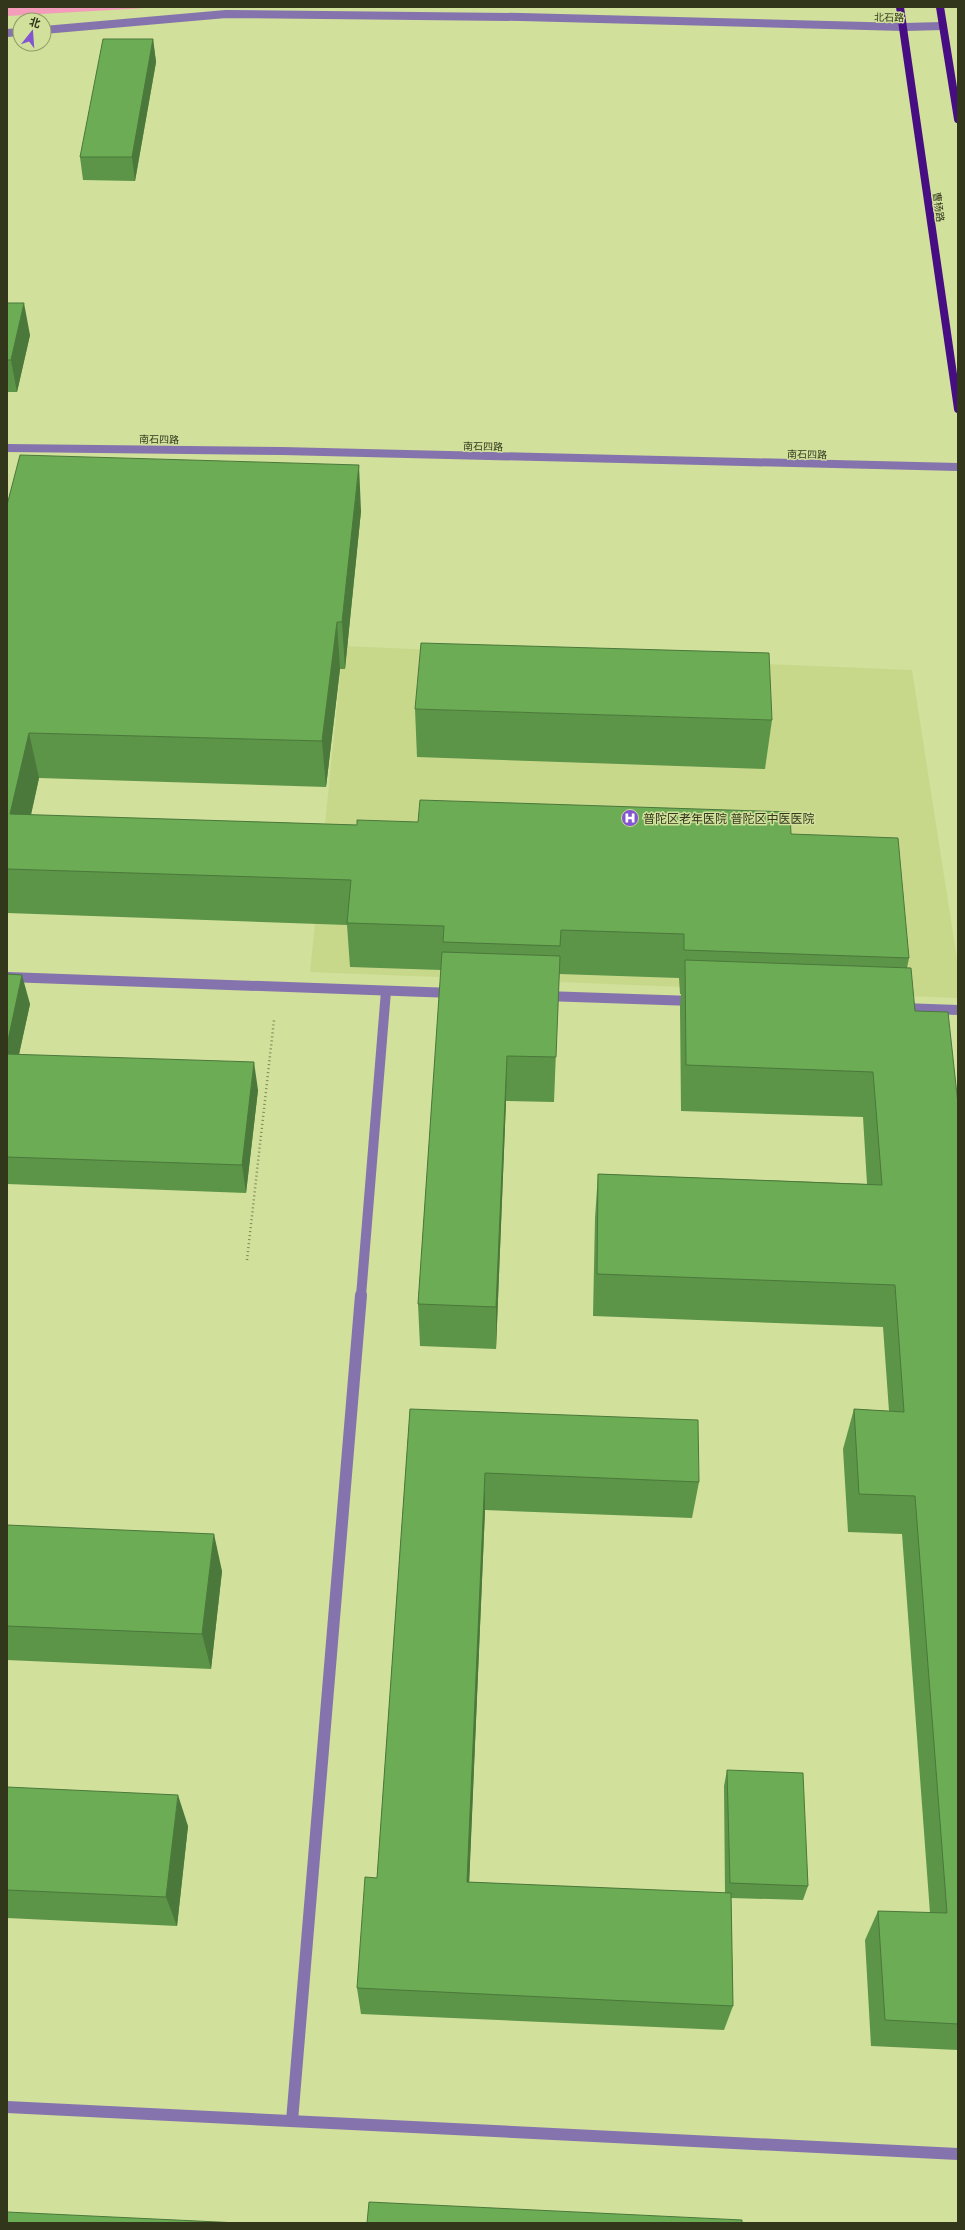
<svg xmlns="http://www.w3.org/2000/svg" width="965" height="2230" viewBox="0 0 965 2230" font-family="Inter,'Noto Sans SC',sans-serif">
<rect width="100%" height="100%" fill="#d1e09b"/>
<!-- built -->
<polygon fill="#c8d88b" points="343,646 912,670 958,965 958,998 310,972"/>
<!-- green -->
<polygon fill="#f39dba" points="7,7 162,7 7,16"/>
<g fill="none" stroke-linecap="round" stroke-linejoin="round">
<!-- path -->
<polyline stroke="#7e8758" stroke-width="2.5" stroke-dasharray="1 3" stroke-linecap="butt" points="247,1260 274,1020"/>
<!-- minor-far2 -->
<g stroke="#8573ad" stroke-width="8">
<polyline points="44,30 226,14 521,17 904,27 943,26"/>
<polyline points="7,33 20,32"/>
<polyline points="7,448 282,451 958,467"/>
</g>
<!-- minor-far1 -->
<g stroke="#8573ad" stroke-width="10">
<polyline points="7,977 453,993"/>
<polyline points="545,996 693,1001"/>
<polyline points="902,1008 958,1010"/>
<polyline points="361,1296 386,991"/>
</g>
<!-- minor -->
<g stroke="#8573ad" stroke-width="12">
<polyline points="7,2107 958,2154"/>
<polyline points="292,2121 361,1295"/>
</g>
<!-- major -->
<g stroke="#460e82" stroke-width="8">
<polyline points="900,7 958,409"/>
<polyline points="940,7 958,119"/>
</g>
</g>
<!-- wall -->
<g fill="#5c9448">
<polygon points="153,39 156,62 135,181 83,180 80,157"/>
<polygon points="7,303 30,335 17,392 7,392"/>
<polygon points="7,505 361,511 345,669 340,669 326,787 39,778 31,815 357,825 791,834 909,958 907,968 915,1011 958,1104 958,2050 871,2046 865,1940 878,1911 930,1913 902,1534 848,1532 843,1449 854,1409 889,1411 883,1327 593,1316 595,1218 598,1174 867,1184 863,1117 681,1111 680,1007 681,994 680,994 679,978 559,974 554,1102 506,1101 496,1349 420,1346 418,1304 441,970 350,967 347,925 7,913"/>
<polygon points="415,709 772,720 765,769 417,757"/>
<polygon points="7,974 30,1004 19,1054 258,1090 246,1193 7,1184"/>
<polygon points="410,1409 699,1482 692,1518 485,1510 469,1882 725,1893 724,1786 727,1770 808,1886 803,1900 731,1898 733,2006 724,2030 361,2014 357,1988 377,1878"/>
<polygon points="7,1525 222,1571 211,1669 7,1660"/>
<polygon points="7,1787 188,1826 177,1926 7,1918"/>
</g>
<!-- shaded-wall -->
<g fill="#4b783b">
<polygon points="153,39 156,62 135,181 132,157"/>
<polygon points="24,303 30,335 17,392 11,360"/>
<polygon points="359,465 361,511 345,669 342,622"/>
<polygon points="337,622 340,669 326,787 322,741"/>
<polygon points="29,733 39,778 21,859 10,814"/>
<polygon points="22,975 30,1004 13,1082 7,1060 7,1045"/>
<polygon points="507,1056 506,1101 496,1349 496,1307"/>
<polygon points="254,1062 258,1090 246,1193 242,1165"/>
<polygon points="485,1473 485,1510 468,1910 467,1882"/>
<polygon points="214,1534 222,1571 211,1669 202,1634"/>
<polygon points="178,1795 188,1826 177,1926 166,1897"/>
</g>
<!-- building -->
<g fill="#6bac54" stroke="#4b783b">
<polygon points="103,39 153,39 132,157 80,157"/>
<polygon points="7,303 24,303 11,360 7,360"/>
<polygon points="20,455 359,465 342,622 337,622 322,741 29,733 10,814 357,825 357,820 418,822 420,800 790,812 791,834 898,838 909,958 684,950 684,934 561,930 560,946 443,942 444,926 347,923 351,880 7,869 7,505"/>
<polygon points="421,643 769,653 772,720 415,709"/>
<polygon points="442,952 560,956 556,1057 507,1056 496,1307 418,1304"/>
<polygon points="685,960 911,968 915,1011 948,1012 958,1104 958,2024 885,2020 878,1911 947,1913 915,1496 859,1494 854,1409 904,1412 895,1285 597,1274 598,1174 882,1185 873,1072 686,1065"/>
<polygon points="7,974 22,975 7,1045"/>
<polygon points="7,1054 254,1062 242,1165 7,1157"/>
<polygon points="410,1409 698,1420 699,1482 485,1473 467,1882 731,1893 733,2006 357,1988 365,1877 377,1878"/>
<polygon points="7,1525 214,1534 202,1634 7,1626"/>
<polygon points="727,1770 803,1773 808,1886 730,1883"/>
<polygon points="7,1787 178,1795 166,1897 7,1890"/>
<polygon points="369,2202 742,2220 742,2223 367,2223"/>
<polygon points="7,2212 239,2223 7,2223"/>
</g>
<!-- icons -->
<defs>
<g id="hospital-disc" transform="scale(0.9)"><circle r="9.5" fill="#8355ce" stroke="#d1e09b"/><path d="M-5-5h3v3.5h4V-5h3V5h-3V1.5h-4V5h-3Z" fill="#fff"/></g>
</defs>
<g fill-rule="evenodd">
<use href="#hospital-disc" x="630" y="818"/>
</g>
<g text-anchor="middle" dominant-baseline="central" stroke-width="3" stroke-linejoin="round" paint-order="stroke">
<!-- far-street labels -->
<g font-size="10" fill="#32371c" stroke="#d1e09b">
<text transform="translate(889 17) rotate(1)">北石路</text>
<text transform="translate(939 207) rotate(82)">曹杨路</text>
<text transform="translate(159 439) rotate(1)">南石四路</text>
<text transform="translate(483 446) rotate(1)">南石四路</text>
<text transform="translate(807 454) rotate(1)">南石四路</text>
</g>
<!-- poi labels -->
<g font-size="12" fill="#32371c" stroke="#d1e09b" text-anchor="start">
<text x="643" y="818">普陀区老年医院 普陀区中医医院</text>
</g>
</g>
<!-- border -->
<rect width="965" height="2230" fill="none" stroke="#32371c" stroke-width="16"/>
<!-- north arrow -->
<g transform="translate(32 32) rotate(17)"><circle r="19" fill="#d1e09b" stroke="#919c68"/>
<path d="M0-3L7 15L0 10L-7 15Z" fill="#8355ce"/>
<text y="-6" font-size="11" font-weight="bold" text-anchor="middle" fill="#32371c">北</text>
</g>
</svg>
